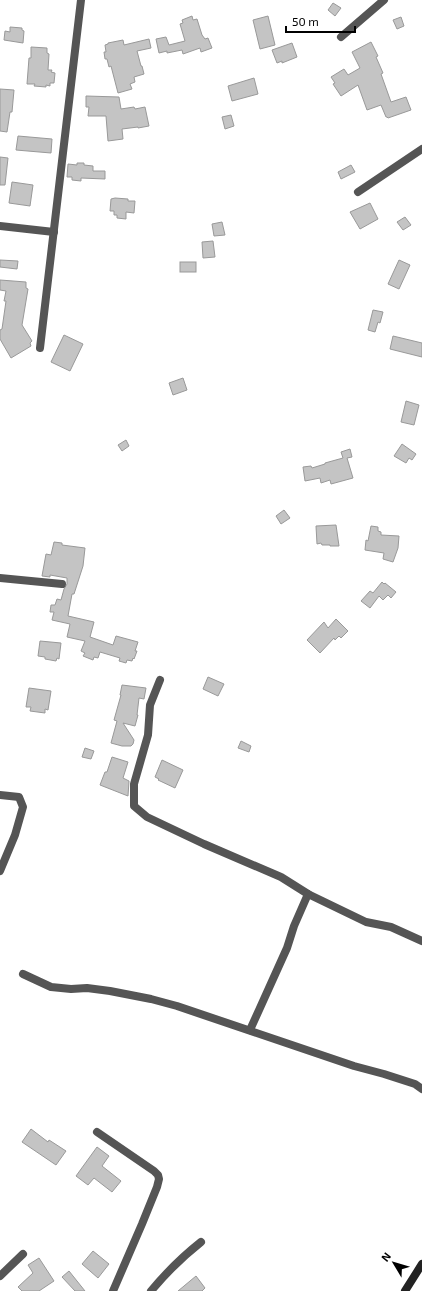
<svg xmlns="http://www.w3.org/2000/svg" width="422" height="1291" viewBox="0 0 422 1291" font-family="'Exo 2',sans-serif">
<rect width="100%" height="100%" fill="#fff"/>
<!-- building -->
<g fill="#c4c4c4" stroke="#999">
<polygon points="333,3 341,8 335,16 328,10"/>
<polygon points="192,16 193,20 197,19 202,35 205,39 208,38 212,48 201,52 200,48 183,54 182,50 167,53 167,51 159,53 156,39 166,37 169,45 185,41 180,24 183,23 182,20"/>
<polygon points="268,16 275,45 260,49 253,20"/>
<polygon points="401,17 404,26 397,29 393,20"/>
<polygon points="10,27 22,28 22,30 24,31 23,43 4,40 5,31 10,32"/>
<polygon points="149,39 151,48 137,51 141,66 142,66 144,74 134,77 135,82 130,84 132,89 118,93 111,66 109,67 107,59 105,59 104,52 106,52 105,45 108,44 108,43 123,40 124,45"/>
<polygon points="371,42 378,56 376,57 383,73 381,74 391,102 406,97 411,110 388,118 387,117 386,117 381,105 367,110 358,85 341,96 333,84 335,83 331,77 344,69 348,75 360,68 352,52"/>
<polygon points="292,43 297,57 282,63 282,61 277,63 272,50"/>
<polygon points="31,47 47,48 47,53 49,54 48,70 52,70 51,72 55,73 54,83 50,83 50,86 46,85 46,87 34,86 35,84 27,84 29,58 31,58"/>
<polygon points="254,78 258,94 232,101 228,86"/>
<polygon points="0,89 14,90 12,112 10,112 7,132 0,131"/>
<polygon points="86,96 119,97 121,109 134,107 135,109 145,107 149,126 138,128 138,127 122,129 123,139 108,141 106,116 88,116 89,107 86,107"/>
<polygon points="231,115 234,126 225,129 222,117"/>
<polygon points="18,136 52,139 51,153 16,150"/>
<polygon points="0,157 8,158 5,185 0,185"/>
<polygon points="77,163 84,163 84,165 93,166 93,171 105,171 105,179 81,178 81,181 72,180 72,177 67,177 68,164 77,165"/>
<polygon points="351,165 355,172 341,179 338,172"/>
<polygon points="12,182 33,185 30,206 9,203"/>
<polygon points="115,198 128,199 128,201 135,201 134,213 126,212 126,219 117,218 117,215 114,215 114,211 110,211 111,199"/>
<polygon points="370,203 378,219 360,229 350,212"/>
<polygon points="405,217 411,225 403,230 397,222"/>
<polygon points="222,222 225,235 214,236 212,224"/>
<polygon points="213,241 215,257 203,258 202,242"/>
<polygon points="0,260 18,261 17,269 0,267"/>
<polygon points="399,260 410,265 399,289 388,284"/>
<rect x="180" y="262" width="16" height="10"/>
<polygon points="0,280 26,282 26,288 28,289 22,325 32,341 30,343 31,346 11,358 0,339 0,330 2,329 6,301 4,301 6,291 0,290"/>
<polygon points="373,310 383,312 380,323 378,322 375,332 368,330"/>
<polygon points="64,335 83,344 70,371 51,362"/>
<polygon points="393,336 422,343 422,357 390,349"/>
<polygon points="183,378 187,390 173,395 169,383"/>
<polygon points="406,401 419,405 414,425 401,422"/>
<polygon points="126,440 129,446 122,451 118,445"/>
<polygon points="402,444 416,454 412,460 409,458 406,463 394,456"/>
<polygon points="350,449 352,457 347,458 353,478 331,484 330,480 321,483 320,478 305,481 303,467 311,466 312,468 325,464 325,463 343,458 341,452"/>
<polygon points="284,510 290,518 281,524 276,516"/>
<polygon points="336,525 339,546 330,546 330,545 322,545 321,543 317,544 316,526"/>
<polygon points="371,526 378,527 378,531 381,532 381,535 399,536 398,548 393,562 383,559 384,553 365,550 366,540 368,541"/>
<polygon points="54,542 62,543 62,545 85,548 83,566 74,594 72,594 68,616 94,622 90,637 113,645 116,636 138,642 135,651 137,651 134,659 133,658 132,661 127,660 126,663 119,661 120,658 100,652 98,658 94,657 93,660 83,656 85,653 81,651 85,641 67,637 70,624 52,620 54,612 50,612 51,605 55,605 57,599 61,600 64,589 67,584 67,578 50,575 50,577 42,576 46,554 51,555"/>
<polygon points="382,582 384,584 385,583 396,592 391,598 388,595 383,600 379,596 370,608 361,601 370,591 373,593"/>
<polygon points="336,619 348,631 341,638 339,636 335,640 334,638 320,653 307,640 324,622 328,628"/>
<polygon points="40,641 61,643 59,659 57,658 56,661 45,659 45,657 38,656"/>
<polygon points="208,677 224,684 218,696 203,689"/>
<polygon points="122,685 146,688 144,699 139,698 137,715 138,715 135,726 123,723 134,740 133,744 131,746 122,746 111,743 117,721 114,720 121,695 120,695"/>
<polygon points="29,688 51,691 48,710 45,709 45,713 30,711 31,707 26,707"/>
<polygon points="241,741 251,746 249,752 238,748"/>
<polygon points="85,748 94,751 91,759 82,757"/>
<polygon points="112,757 128,762 123,778 129,781 128,796 100,785 105,772 107,772"/>
<polygon points="162,760 183,770 175,788 158,780 159,779 155,777"/>
<polygon points="31,1129 48,1142 49,1140 66,1151 56,1165 22,1142"/>
<polygon points="97,1147 109,1156 102,1166 121,1181 112,1192 94,1178 88,1185 76,1176"/>
<polygon points="93,1251 109,1264 98,1278 82,1264"/>
<polygon points="39,1258 54,1281 39,1291 22,1291 18,1287 33,1273 28,1265"/>
<polygon points="69,1271 85,1291 75,1291 62,1277"/>
<polygon points="196,1276 205,1288 202,1291 178,1291"/>
</g>
<g fill="none" stroke-linecap="round" stroke-linejoin="round">
<!-- street -->
<g stroke="#555" stroke-width="8">
<polyline points="341,37 384,0"/>
<polyline points="358,192 422,149"/>
<polyline points="0,226 54,232"/>
<polyline points="40,348 81,0"/>
<polyline points="0,578 62,584"/>
<polyline points="160,680 150,705 148,735 134,784 134,806 147,817 204,844 281,877 308,894 366,922 391,927 422,941"/>
<polyline points="0,795 19,797 23,807 15,835 0,871"/>
<polyline points="23,974 51,987 71,989 87,988 110,991 151,999 177,1006 354,1066 384,1074 415,1084 422,1089"/>
<polyline points="250,1030 287,948 294,926 308,894"/>
<polyline points="97,1132 154,1171 158,1175 159,1179 157,1187 142,1224 113,1291"/>
<polyline points="0,1276 23,1254"/>
<path d="M151,1291C166,1273 182,1257 201,1242"/>
</g>
<!-- secondary -->
<polyline stroke="#222" stroke-width="8" points="405,1291 422,1264"/>
</g>
<!-- north arrow -->
<g transform="translate(394 1263) rotate(308)" stroke="#ffffff" stroke-width="3" paint-order="stroke">
<path d="M0-3L7 15L0 10L-7 15Z" fill="#000000"/>
<text y="-6" font-size="11" font-weight="bold" text-anchor="middle" fill="#000000">N</text>
</g>
<!-- scale -->
<path d="M286 26v6h69v-6" fill="none" stroke="#000000" stroke-width="2"/>
<text x="292" y="26" font-size="12" fill="#000000" stroke="#ffffff" stroke-width="3" paint-order="stroke">50 m</text>
</svg>
